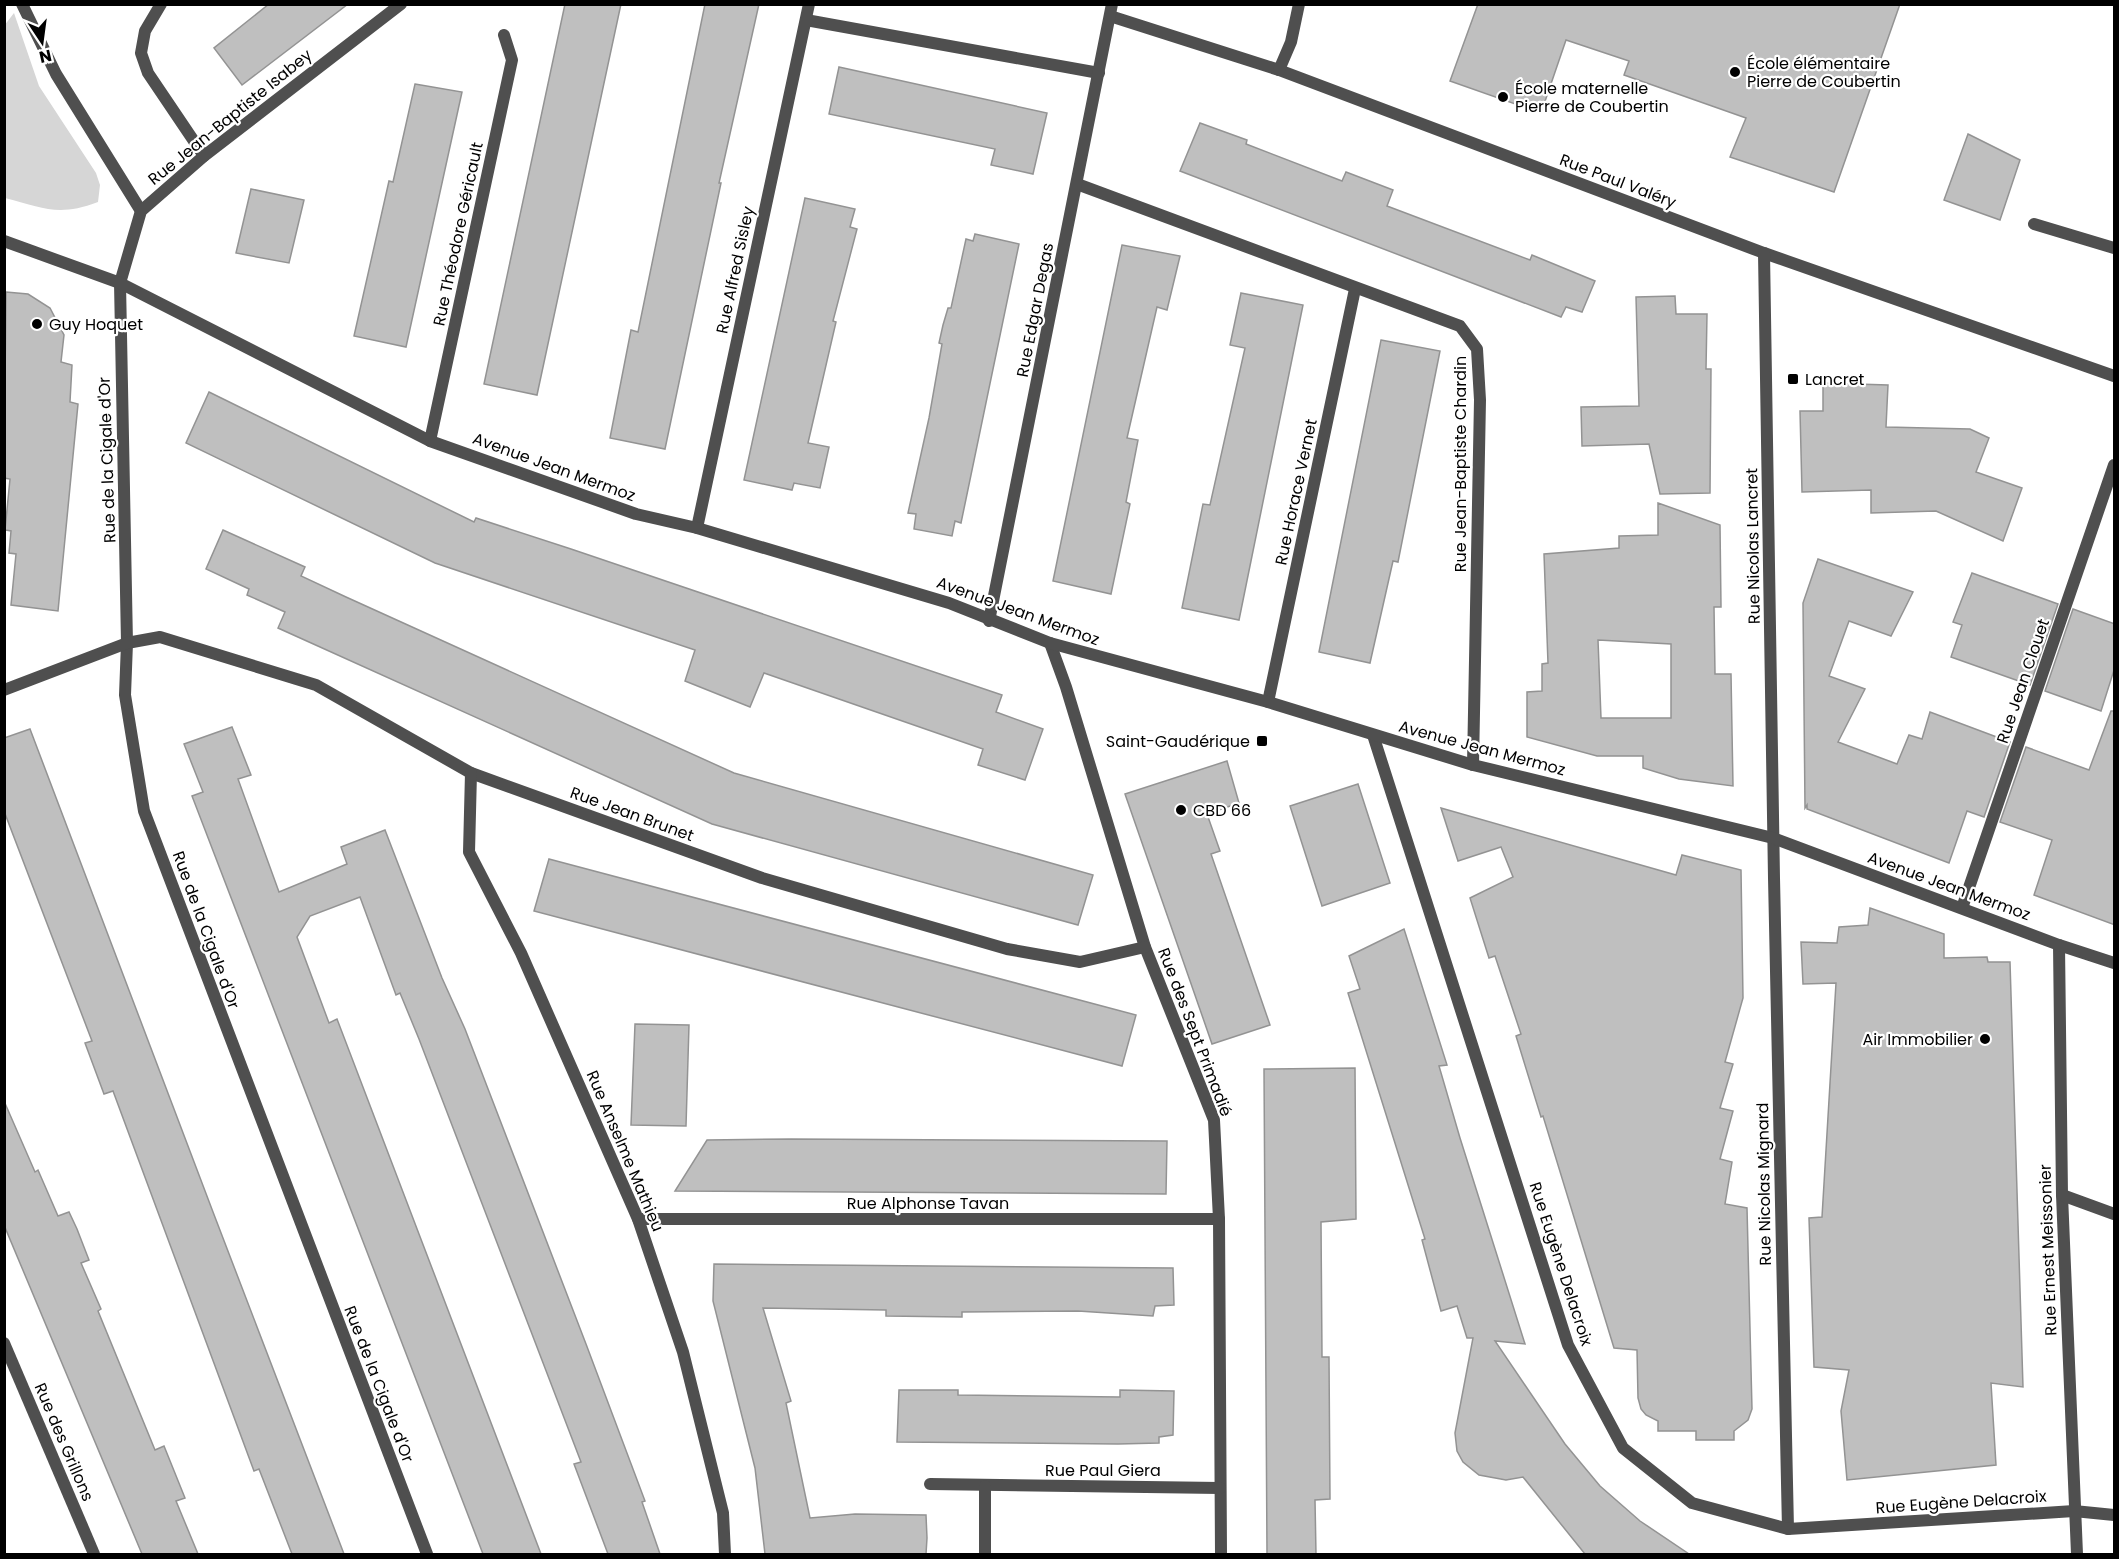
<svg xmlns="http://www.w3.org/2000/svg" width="2119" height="1559" viewBox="0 0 2119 1559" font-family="Poppins,sans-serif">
<rect width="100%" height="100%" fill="#fff"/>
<!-- green -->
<path fill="#d6d6d6" d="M14,13L39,86L96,173L100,185L98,202C58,217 44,208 5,198L4,26Z"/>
<!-- building -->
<g fill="#bfbfbf" stroke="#939393" stroke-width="1.5" fill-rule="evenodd">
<polygon points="269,4 348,4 242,85 214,48"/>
<polygon points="565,4 621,4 537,395 484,384"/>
<polygon points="705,4 759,4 719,183 721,183 665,449 610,438 631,330 638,332"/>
<polygon points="1478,4 1900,4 1834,192 1730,157 1746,118 1624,75 1629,61 1566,40 1541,113 1450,81"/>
<polygon points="839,67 1047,113 1033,174 991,165 995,149 829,114"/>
<polygon points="415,84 462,92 406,347 354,336 389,181 393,182"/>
<polygon points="1200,123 1247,140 1246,144 1342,181 1346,172 1393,190 1387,206 1530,260 1532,255 1595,281 1582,312 1566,307 1561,317 1180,171"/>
<polygon points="1968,134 2020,160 2000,220 1944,200"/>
<polygon points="251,189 304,200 289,263 236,253"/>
<polygon points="805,198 855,209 850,227 857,229 833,321 836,322 808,443 829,447 820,488 794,483 792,490 744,480"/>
<polygon points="975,234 1019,244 966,499 961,523 955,521 952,536 914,529 916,514 908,513 929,418 942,344 939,343 943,325 948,308 951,308 966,239 973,241"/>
<polygon points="1122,245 1180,256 1167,310 1157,307 1127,438 1138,440 1126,502 1130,504 1111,594 1053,581"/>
<polygon points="6,292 28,294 50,308 64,335 61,362 72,365 70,402 78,404 58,611 11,605 16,554 9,553 11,531 5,530 10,479 4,478"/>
<polygon points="1241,293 1303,305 1239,620 1182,608 1203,504 1210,505 1245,348 1230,345"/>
<polygon points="1675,296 1676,314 1707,314 1706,369 1711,369 1710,493 1660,494 1649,444 1582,446 1581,407 1639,406 1636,297"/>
<polygon points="1381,340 1440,351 1398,562 1393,561 1370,663 1319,652"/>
<polygon points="1823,383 1888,385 1886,427 1970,429 1989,438 1976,472 2022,488 2003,541 1936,511 1871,513 1871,490 1802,492 1800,411 1823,411"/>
<polygon points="209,392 474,522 476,518 571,549 1002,695 996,712 1043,729 1025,780 978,765 983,749 764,673 750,707 685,681 695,650 435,563 186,443"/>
<path d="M1658,503L1720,525L1721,607H1714L1715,674H1731L1733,786L1679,779L1643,768V756H1597L1527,737V692L1542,691V664L1548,663L1544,554L1619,548V536L1658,535ZM1598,640L1671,644V718H1601Z"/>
<polygon points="223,530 305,567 301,576 346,597 734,773 1093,875 1078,925 712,824 278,628 285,612 247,595 249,589 206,569"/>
<polygon points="1818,559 1913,592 1891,636 1849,621 1829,676 1865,689 1838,742 1897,764 1909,735 1922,739 1930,712 2010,742 1984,817 1967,811 1949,863 1807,809 1807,805 1805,808 1803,603"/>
<polygon points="1972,573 2058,604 2030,685 1951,657 1962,625 1953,622"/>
<polygon points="2073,609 2115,624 2115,667 2101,711 2045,691"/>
<polygon points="2111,711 2115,711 2115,925 2034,895 2052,840 2000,822 2026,747 2089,770"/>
<polygon points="232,727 251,775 238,779 279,892 347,864 341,847 385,830 442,978 465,1029 586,1344 645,1501 642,1502 660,1554 608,1554 574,1464 581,1462 419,1039 400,993 396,995 360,897 310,916 297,937 329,1023 337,1019 541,1554 483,1554 192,796 203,792 184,744"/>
<polygon points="30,729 213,1212 344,1554 292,1554 259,1469 254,1471 113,1091 104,1094 85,1043 92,1041 4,811 4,738"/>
<polygon points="1227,761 1239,803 1207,814 1220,851 1211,854 1270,1025 1212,1044 1125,794"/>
<polygon points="1358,784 1390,883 1322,906 1290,806"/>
<polygon points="1441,808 1676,875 1682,855 1741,870 1743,998 1725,1062 1733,1064 1720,1108 1733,1111 1720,1159 1732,1162 1725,1204 1747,1208 1752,1409 1748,1420 1734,1431 1734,1440 1696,1440 1696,1431 1658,1431 1658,1421 1646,1415 1641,1409 1638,1398 1637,1350 1614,1348 1543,1116 1541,1117 1516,1036 1521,1034 1495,956 1489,958 1470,898 1513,877 1501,847 1458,861"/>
<polygon points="549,859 1136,1015 1122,1066 534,911"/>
<polygon points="1870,908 1944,934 1944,958 1987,957 1988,962 2010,962 2023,1387 1991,1383 1996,1465 1847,1480 1841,1411 1849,1370 1814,1367 1809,1218 1822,1217 1836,983 1803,984 1801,942 1837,943 1839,927 1868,925"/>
<polygon points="1404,929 1447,1065 1439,1066 1460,1138 1525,1344 1495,1341 1565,1444 1600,1486 1640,1521 1689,1554 1585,1554 1523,1477 1506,1480 1479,1475 1463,1462 1457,1451 1455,1433 1473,1338 1467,1338 1457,1306 1441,1311 1422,1240 1425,1239 1348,993 1360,989 1349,956"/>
<polygon points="635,1024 689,1025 686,1126 631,1125"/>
<polygon points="1355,1068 1356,1219 1321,1222 1322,1357 1329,1357 1330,1499 1315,1500 1316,1554 1267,1554 1264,1069"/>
<polygon points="4,1101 35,1172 38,1170 58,1216 69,1212 77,1229 89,1260 81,1263 101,1309 98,1311 155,1450 164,1446 185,1498 176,1501 198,1554 142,1554 4,1225"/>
<polygon points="791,1139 1167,1141 1166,1194 675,1191 707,1140"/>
<polygon points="714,1264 1173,1268 1174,1305 1155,1306 1153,1316 1078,1311 962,1312 962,1317 886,1316 886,1310 763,1308 791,1401 786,1403 810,1518 855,1514 926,1515 927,1538 926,1554 765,1554 755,1468 713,1301"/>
<polygon points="899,1390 958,1390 958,1395 1120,1397 1120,1390 1174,1391 1173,1435 1159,1437 1159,1443 1118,1444 897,1442"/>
</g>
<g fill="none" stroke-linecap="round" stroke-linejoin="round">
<!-- service -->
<g stroke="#4f4f4f" stroke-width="12">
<polyline points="161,4 145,31 141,53 148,73 204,156"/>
<polyline points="2034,224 2114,248"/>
</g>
<!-- minor -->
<g stroke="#4f4f4f" stroke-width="12">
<polyline points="22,4 56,74 141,211"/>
<polyline points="401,4 204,156 141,211 120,283 127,643 125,695 144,811 427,1554"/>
<polyline points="1110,16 1279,70 1764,253 2114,376"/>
<polyline points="806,20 1099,73"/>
<polyline points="1279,70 1291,42 1299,4"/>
<polyline points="1077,184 1460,326 1477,349 1480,400 1473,765"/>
<polyline points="1764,253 1774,878 1788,1529"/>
<polyline points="430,441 512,60 504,35"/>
<polyline points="697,528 809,4"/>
<polyline points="989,621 1112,4"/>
<polyline points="1050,643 1066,687 1145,947 1214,1120 1219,1219 1221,1554"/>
<polyline points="4,690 127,643 160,637 316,685 471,773 762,878 1007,949 1080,962 1145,947"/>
<polyline points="1268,702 1355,289"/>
<polyline points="1373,735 1568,1345 1623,1448 1692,1503 1788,1529 2074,1511 2114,1515"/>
<polyline points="471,773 469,852 521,953 638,1219 683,1352 723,1513 725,1554"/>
<polyline points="1962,908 2114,465"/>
<polyline points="2059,945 2062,1195 2077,1554"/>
<polyline points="2062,1195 2114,1214"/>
<polyline points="638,1219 1219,1219"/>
<polyline points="4,1343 94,1554"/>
<polyline points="930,1484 1220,1488"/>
<polyline points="985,1554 985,1486"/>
</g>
<!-- tertiary -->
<polyline stroke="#4f4f4f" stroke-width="12" points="4,241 120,283 430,441 636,514 697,528 949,603 1050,643 1268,702 1473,765 1773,838 2059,945 2114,963"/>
</g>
<!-- markers -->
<g fill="#000" stroke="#fff" stroke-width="2">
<circle cx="1735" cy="72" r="6"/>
<circle cx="1503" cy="97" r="6"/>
<circle cx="37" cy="324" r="6"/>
<rect x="1787" y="373" width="12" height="12" rx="3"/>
<rect x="1256" y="735" width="12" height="12" rx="3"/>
<circle cx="1181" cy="810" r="6"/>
<circle cx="1985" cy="1039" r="6"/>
</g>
<g text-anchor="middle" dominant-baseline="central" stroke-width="4.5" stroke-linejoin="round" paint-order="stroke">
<!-- poi labels -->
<g font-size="16" fill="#000" stroke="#fff" text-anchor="start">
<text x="1747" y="63">École élémentaire<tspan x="1747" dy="18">Pierre de Coubertin</tspan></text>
<text x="1515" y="88">École maternelle<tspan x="1515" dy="18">Pierre de Coubertin</tspan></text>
<text x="49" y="324">Guy Hoquet</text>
<text x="1805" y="379">Lancret</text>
<text x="1250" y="741" text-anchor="end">Saint-Gaudérique</text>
<text x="1193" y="810">CBD 66</text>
<text x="1973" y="1039" text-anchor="end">Air Immobilier</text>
</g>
<!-- street labels -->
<g font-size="16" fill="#000" stroke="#fff">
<text transform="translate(230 117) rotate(-39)">Rue Jean-Baptiste Isabey</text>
<text transform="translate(1618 181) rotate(21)">Rue Paul Valéry</text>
<text transform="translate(458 234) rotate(-78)">Rue Théodore Géricault</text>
<text transform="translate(735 270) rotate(-78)">Rue Alfred Sisley</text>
<text transform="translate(1035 310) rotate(-79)">Rue Edgar Degas</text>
<text transform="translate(107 460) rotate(-92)">Rue de la Cigale d'Or</text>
<text transform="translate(1460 464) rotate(-90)">Rue Jean-Baptiste Chardin</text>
<text transform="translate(554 467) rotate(20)">Avenue Jean Mermoz</text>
<text transform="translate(1296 492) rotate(-78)">Rue Horace Vernet</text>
<text transform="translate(1753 546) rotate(-91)">Rue Nicolas Lancret</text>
<text transform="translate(1018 611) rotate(20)">Avenue Jean Mermoz</text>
<text transform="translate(2023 681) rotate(-71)">Rue Jean Clouet</text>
<text transform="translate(1482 748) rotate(15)">Avenue Jean Mermoz</text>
<text transform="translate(632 814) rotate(20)">Rue Jean Brunet</text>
<text transform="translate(1949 886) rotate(20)">Avenue Jean Mermoz</text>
<text transform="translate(206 930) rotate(70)">Rue de la Cigale d'Or</text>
<text transform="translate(1195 1032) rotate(69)">Rue des Sept Primadié</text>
<text transform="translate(625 1151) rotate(67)">Rue Anselme Mathieu</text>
<text transform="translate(1764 1184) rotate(-91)">Rue Nicolas Mignard</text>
<text x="928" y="1203">Rue Alphonse Tavan</text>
<text transform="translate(2048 1250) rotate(-92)">Rue Ernest Meissonier</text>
<text transform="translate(1561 1264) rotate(72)">Rue Eugène Delacroix</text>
<text transform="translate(379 1384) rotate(69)">Rue de la Cigale d'Or</text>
<text transform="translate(64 1442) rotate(67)">Rue des Grillons</text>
<text x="1103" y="1470">Rue Paul Giera</text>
<text transform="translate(1961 1502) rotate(-4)">Rue Eugène Delacroix</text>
</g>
</g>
<!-- border -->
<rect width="2119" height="1559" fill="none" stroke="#000000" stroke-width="12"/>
<!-- north arrow -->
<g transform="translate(42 42) rotate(167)" stroke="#ffffff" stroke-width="4.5" paint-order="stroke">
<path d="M0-4.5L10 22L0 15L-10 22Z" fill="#000000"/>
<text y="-9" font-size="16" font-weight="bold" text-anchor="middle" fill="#000000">N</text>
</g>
</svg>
